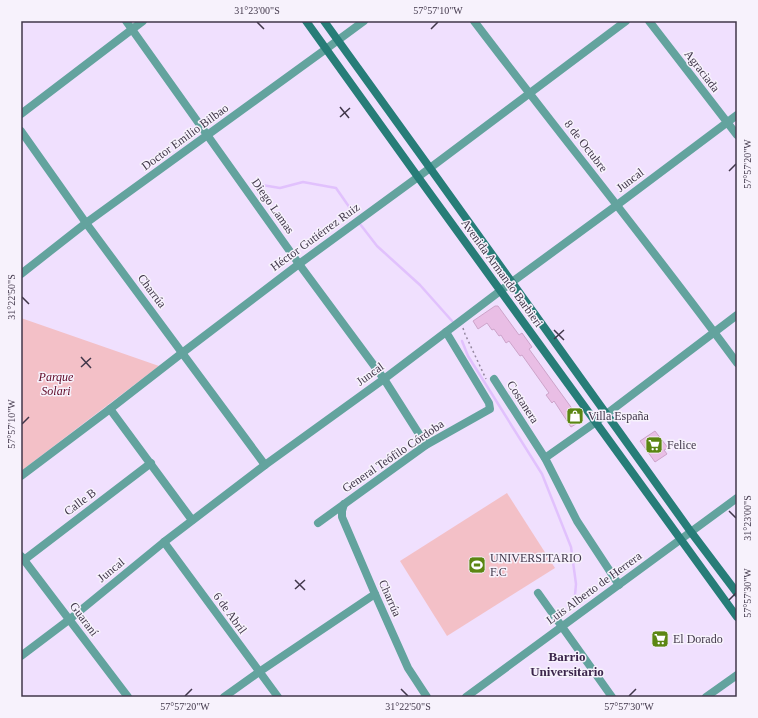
<svg xmlns="http://www.w3.org/2000/svg" width="758" height="718" viewBox="0 0 758 718" font-family="'Times New Roman',serif">
<rect width="100%" height="100%" fill="#f0e0fe"/>
<!-- green -->
<g fill="#f3c0c7">
<polygon points="21,318 159,366 21,471"/>
<polygon points="507,493 555,568 447,636 400,561"/>
</g>
<g fill="none" stroke-linecap="round" stroke-linejoin="round">
<!-- stream -->
<g stroke="#e1c1fd" stroke-width="2.5">
<polyline points="262,185 280,188 303,182 336,188 352,211"/>
<polyline points="360,224 377,246 420,285 452,321"/>
<polyline points="462,341 468,356 542,474 571,547 576,584 574,606"/>
</g>
</g>
<!-- building -->
<g fill="#e9bee5" stroke="#cda4ca">
<polygon points="495,306 498,306 519,335 522,333 532,347 529,349 581,421 571,427 556,404 554,401 552,403 546,395 549,393 522,355 520,356 509,341 506,343 501,335 499,336 494,329 492,330 487,323 478,329 473,321"/>
<polygon points="655,431 668,448 664,450 667,454 655,462 640,441"/>
</g>
<g fill="none" stroke-linecap="round" stroke-linejoin="round">
<!-- path -->
<polyline stroke="#94879f" stroke-width="1.5" stroke-dasharray="2 3" stroke-linecap="butt" points="463,328 465,334 486,379"/>
<!-- street -->
<g stroke="#63a39e" stroke-width="8">
<polyline points="126,21 299,264 384,379 426,445"/>
<path d="M474,21C561,136 652,247 737,363"/>
<polyline points="649,21 737,135"/>
<polyline points="21,114 143,21"/>
<polyline points="21,131 86,223 265,465"/>
<polyline points="21,274 86,223 326,49 364,21"/>
<polyline points="494,379 545,458 577,521 619,585"/>
<polyline points="110,409 192,520"/>
<polyline points="545,458 596,422 737,315"/>
<polyline points="21,476 110,409 182,353 299,264 418,177 626,21"/>
<polyline points="344,504 342,511 342,517 375,594 408,668 427,697"/>
<polyline points="318,523 426,445 490,409 489,403 446,332"/>
<polyline points="164,542 278,697"/>
<polyline points="21,556 128,697"/>
<polyline points="24,560 151,463"/>
<polyline points="538,593 612,697"/>
<polyline points="21,656 70,619 164,542 265,465 384,379 512,282 617,205 737,115"/>
<polyline points="224,697 259,672 375,594"/>
<polyline points="466,697 737,498"/>
<polyline points="706,697 737,675"/>
</g>
<!-- secondary -->
<g stroke="#277d78" stroke-width="8">
<polyline points="306,21 418,177 737,617"/>
<polyline points="324,21 430,168 691,532 737,593"/>
</g>
</g>
<!-- ticks -->
<path fill="none" stroke="#41374a" stroke-width="1.5" d="M257,22L264,29M431,29L438,22M340,107L349,118M340,117L350,108M729,171L736,164M22,297L29,304M554,330L564,340M554,339L564,330M81,357L91,368M81,367L91,358M22,424L29,417M729,511L736,518M295,580L305,590M295,589L305,580M729,600L736,593M401,689L408,696M185,696L192,689M629,696L636,689"/>
<!-- icons -->
<defs>
<g id="shop-square" transform="scale(0.9)"><rect x="-9" y="-9" width="18" height="18" rx="4" fill="#5b8612" stroke="#f7f2fc"/><path d="M-5-2.5h2.3a2.7 3.5 0 0 1 5.4 0H5L5.5 6h-11ZM-1.5-2.5h3a1.5 2.3 0 0 0-3 0Z" fill="#fff"/></g>
<g id="supermarket-square" transform="scale(0.9)"><rect x="-9" y="-9" width="18" height="18" rx="4" fill="#5b8612" stroke="#f7f2fc"/><path d="M-6-5.5h2.5l.6 2H6L4.5 2H-2.5L-4.4-4H-6ZM-1.5 3.2a1.3 1.3 0 1 0 .1 0ZM3 3.2a1.3 1.3 0 1 0 .1 0Z" fill="#fff"/></g>
<g id="stadium-square" transform="scale(0.9)"><rect x="-9" y="-9" width="18" height="18" rx="4" fill="#5b8612" stroke="#f7f2fc"/><path d="M0-5a6.5 5 0 1 0 0 10a6.5 5 0 1 0 0-10ZM-3.5-1.8h7v3.6h-7Z" fill="#fff"/></g>
</defs>
<g fill-rule="evenodd">
<use href="#shop-square" x="575" y="416"/>
<use href="#supermarket-square" x="654" y="445"/>
<use href="#stadium-square" x="477" y="565"/>
<use href="#supermarket-square" x="660" y="639"/>
</g>
<g text-anchor="middle" dominant-baseline="central" stroke-width="3" stroke-linejoin="round" paint-order="stroke">
<!-- street labels -->
<g font-size="12" fill="#41374a" stroke="#f7f2fc">
<text transform="translate(702 71) rotate(52)">Agraciada</text>
<text transform="translate(185 137) rotate(-36)">Doctor Emilio Bilbao</text>
<text transform="translate(586 146) rotate(52)">8 de Octubre</text>
<text transform="translate(630 180) rotate(-37)">Juncal</text>
<text transform="translate(273 206) rotate(55)">Diego Lamas</text>
<text transform="translate(315 237) rotate(-36)">Héctor Gutiérrez Ruiz</text>
<text transform="translate(502 273) rotate(54)">Avenida Armando Barbieri</text>
<text transform="translate(152 291) rotate(53)">Charrúa</text>
<text transform="translate(370 374) rotate(-36)">Juncal</text>
<text transform="translate(523 402) rotate(57)">Costanera</text>
<text transform="translate(393 456) rotate(-34)">General Teófilo Córdoba</text>
<text transform="translate(80 502) rotate(-37)">Calle B</text>
<text transform="translate(111 570) rotate(-39)">Juncal</text>
<text transform="translate(594 588) rotate(-36)">Luis Alberto de Herrera</text>
<text transform="translate(390 598) rotate(66)">Charrúa</text>
<text transform="translate(230 613) rotate(54)">6 de Abril</text>
<text transform="translate(84 619) rotate(53)">Guaraní</text>
</g>
<!-- park labels -->
<g font-size="12" font-style="italic" fill="#5f0825" stroke="#f7f2fc">
<text x="56" y="377">Parque<tspan x="56" dy="14">Solari</tspan></text>
</g>
<!-- poi labels -->
<g font-size="12" fill="#41374a" stroke="#f7f2fc" text-anchor="start">
<text x="588" y="416">Villa España</text>
<text x="667" y="445">Felice</text>
<text x="490" y="558">UNIVERSITARIO<tspan x="490" dy="14">F.C</tspan></text>
<text x="673" y="639">El Dorado</text>
</g>
<!-- neighbourhood labels -->
<g font-size="13" font-weight="bold" fill="#3c264c" stroke="#f7f2fc">
<text x="567" y="656">Barrio<tspan x="567" dy="15">Universitario</tspan></text>
</g>
</g>
<!-- border -->
<rect width="758" height="718" fill="none" stroke="#f7f2fc" stroke-width="44"/>
<rect x="22" y="22" width="714" height="674" fill="none" stroke="#41374a" stroke-width="1.5"/>
<g font-size="10" text-anchor="middle" fill="#41374a">
<text x="257" y="14">31°23'00"S</text>
<text x="438" y="14">57°57'10"W</text>
<text transform="translate(747 164) rotate(-90)" y="4">57°57'20"W</text>
<text transform="translate(11 297) rotate(-90)" y="4">31°22'50"S</text>
<text transform="translate(11 424) rotate(-90)" y="4">57°57'10"W</text>
<text transform="translate(747 518) rotate(-90)" y="4">31°23'00"S</text>
<text transform="translate(747 593) rotate(-90)" y="4">57°57'30"W</text>
<text x="185" y="710">57°57'20"W</text>
<text x="408" y="710">31°22'50"S</text>
<text x="629" y="710">57°57'30"W</text>
</g>
</svg>
